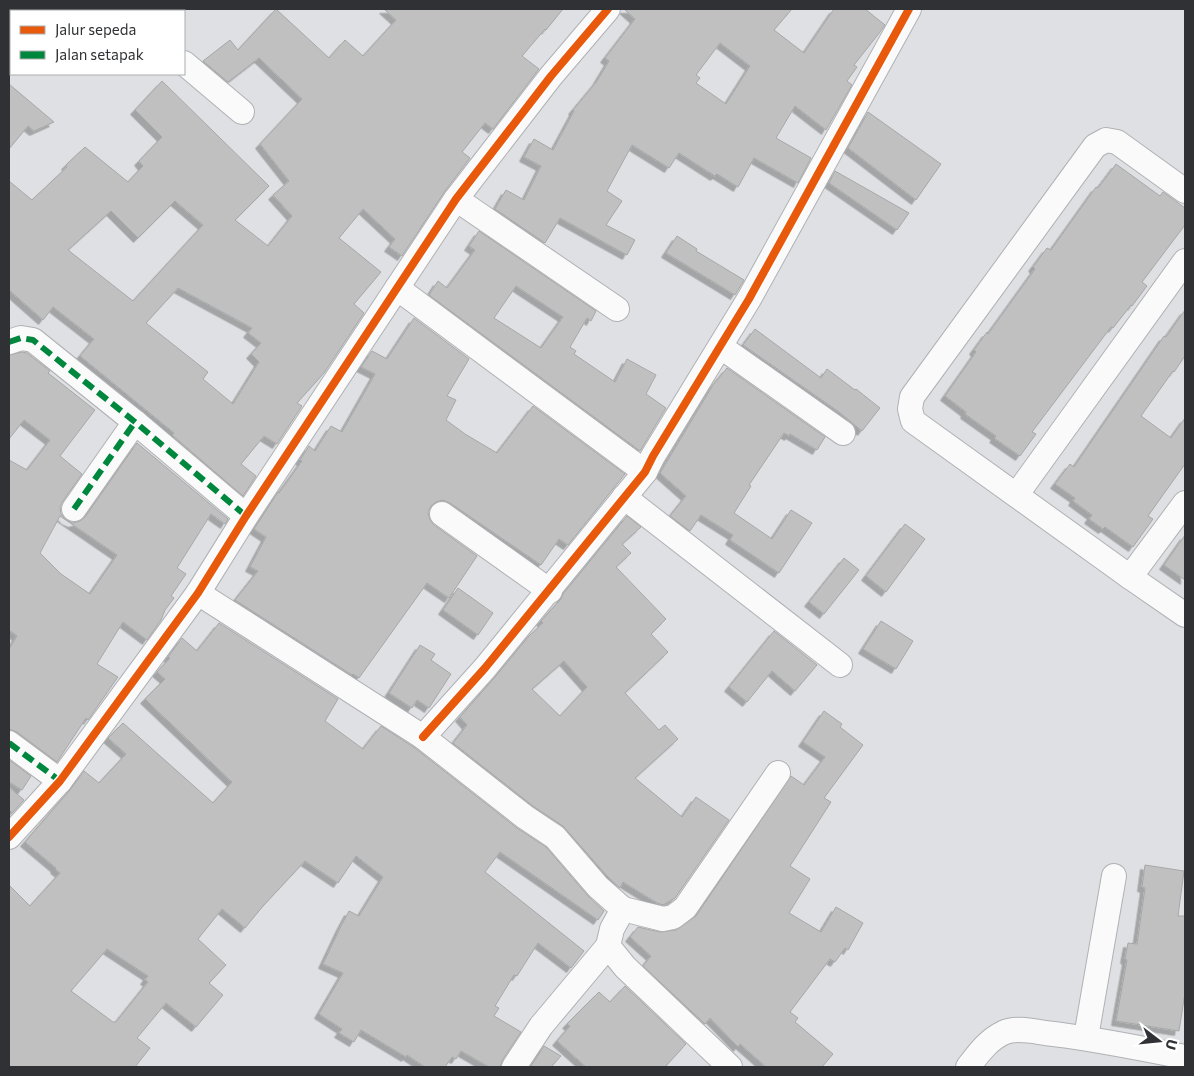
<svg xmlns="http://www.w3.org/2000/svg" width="1194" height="1076" viewBox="0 0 1194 1076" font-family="Commissioner,sans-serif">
<defs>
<filter id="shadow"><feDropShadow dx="-4.5" dy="4.5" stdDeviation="0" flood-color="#0004"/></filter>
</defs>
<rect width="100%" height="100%" fill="#dee0e3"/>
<!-- building -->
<g fill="#c0c0c1" stroke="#a8a7a8" fill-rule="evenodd" filter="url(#shadow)">
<path d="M276,9L329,58L345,40L363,56L396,20L384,9H563L546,30L545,29L522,56L539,69L493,129L485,123L462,152L470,158L445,191L402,256L389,247L395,239L363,209L339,238L381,272L354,304L364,313L324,373L297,403L302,406L277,444L264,436L241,464L256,476L243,496L172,435L174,433L80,356L94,339L53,307L43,320L9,290V181L32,200L67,167L66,165L85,147L128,182L143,166L139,161L162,137L135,110L162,81L269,186L235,220L268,246L292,216L273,195L289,181L260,144L302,99L259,58L228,82L203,61L230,40L238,50ZM175,201L203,225L133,301L68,250L111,211L138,238ZM178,288L252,328L248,333L261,343L251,354L259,362L233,404L203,379L208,372L146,323Z"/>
<path d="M624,9H792L774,30L804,53L834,9H865L885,25L880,32L854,65L857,67L847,81L852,85L826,130L795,106L776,138L811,158L798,183L754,158L738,187L717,174L715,176L679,153L669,168L632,145L607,191L622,201L606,225L635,240L627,255L560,218L545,243L495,209L506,190L524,200L541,166L524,157L534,139L553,150L574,111L573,110L597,81L609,61L605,58L635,19ZM720,43L750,66L726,104L696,83L700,78L696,75Z"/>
<polygon points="9,84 54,122 34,131 28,126 9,149"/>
<polygon points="868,112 941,164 916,200 848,148"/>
<polygon points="1116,164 1160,196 1163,192 1185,208 1185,225 1142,282 1147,286 1132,306 1131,305 1113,328 1111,327 1032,432 1036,434 1020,456 994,438 996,436 965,414 966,412 945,396 976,352 974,350 987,332 988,334 1035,269 1033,267 1047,248 1051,250 1096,187 1098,188"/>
<polygon points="835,171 909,213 897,230 829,183"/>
<path d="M479,231L596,311L591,321L587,318L570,347L576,351L574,354L615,382L627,359L656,375L646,394L666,408L640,451L429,295L438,281L447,288L475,250L469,246ZM516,286L563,317L541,348L494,318Z"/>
<polygon points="677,236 697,249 696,251 744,280 735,295 666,253"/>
<polygon points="1185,310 1185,356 1174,372 1173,371 1141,416 1171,438 1185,418 1185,464 1148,516 1153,519 1133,547 1105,527 1103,529 1089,519 1092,515 1073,501 1075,498 1055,484 1070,464 1074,467 1151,355 1164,336 1166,337"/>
<polygon points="414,318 469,359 447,396 456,400 446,420 465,434 497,453 533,406 625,474 568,545 559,539 541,565 450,503 443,500 436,502 431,506 428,512 430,520 434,525 477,556 449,598 427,583 359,678 353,674 352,675 235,600 258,571 250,567 266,537 254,529 258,523 278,492 279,493 302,461 300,460 309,446 315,451 331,426 342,432 375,374 361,367 372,351 387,359"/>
<polygon points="755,329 821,378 827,369 855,390 856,389 880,408 862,431 839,412 743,345"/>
<path d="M22,352L27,353L50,371L48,373L95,410L60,456L82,474L63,501L60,507L61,514L66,520L73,523L80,521L85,517L137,443L228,519L225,524L211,514L177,568L186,574L171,596L174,598L165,610L161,620L147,640L123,622L97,664L118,677L88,720L86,718L57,762L17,732L9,729V649L17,636L9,630V460L27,470L50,440L24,420L9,439V355ZM60,516L117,555L90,594L61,574L40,553Z"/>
<polygon points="727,368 825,437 817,450 790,434 789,436 784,433 749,485 751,486 734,513 772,539 791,510 812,523 779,573 730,540 733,535 701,515 690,531 670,516 686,496 660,473 713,385"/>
<path d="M627,516L641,527L622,544L631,553L616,567L666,619L651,634L668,652L625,693L659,730L665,725L678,739L635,778L682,817L696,797L729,820L675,898L663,905L657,903L623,882L620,888L608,877L563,826L533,806L453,743L467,725L460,717L495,677L529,636L543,623L541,621L561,599L563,594ZM564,661L587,687L560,716L532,689Z"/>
<polygon points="905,524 925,539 886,592 866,576"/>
<polygon points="1185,535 1185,580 1164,565"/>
<polygon points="844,558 859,570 824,614 809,602"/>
<polygon points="458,588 493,613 478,635 443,610"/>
<polygon points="881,621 913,641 896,669 863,649"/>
<path d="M219,623L338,699L325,721L363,749L381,726L415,748L517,828L546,847L588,896L604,911L598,920L500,852L485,872L584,951L571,968L538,943L517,976L514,975L495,1006L499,1008L494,1016L521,1032L503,1059L500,1067H489L461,1051L456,1059L452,1057L445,1067H425L407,1055L406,1057L361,1030L354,1042L339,1033L342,1029L319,1014L343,973L323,964L341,926L349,911L359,916L383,877L356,856L338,883L305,861L263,906L245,928L222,909L198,939L226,965L209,983L223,995L196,1027L166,1003L137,1038L150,1048L135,1067H9V885L30,906L60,873L55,869L56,868L25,842L70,790L84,771L99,783L126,754L108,738L123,723L213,803L232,782L145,699L165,679L157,672L170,658L168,657L182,638L197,651ZM107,949L148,976L145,980L148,982L116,1022H113L71,991Z"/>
<polygon points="774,631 817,665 795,691 772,671 747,702 729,687"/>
<polygon points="420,645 435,654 431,660 451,674 429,708 417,700 412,708 389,693"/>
<polygon points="824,711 842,724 840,727 863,745 824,798 831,802 790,866 810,879 789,913 821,932 836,907 863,923 848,950 845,948 835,962 830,959 790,1012 798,1018 795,1022 833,1054 822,1067 766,1067 740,1044 738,1047 710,1018 705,1024 643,966 651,956 630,937 638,927 660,932 676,930 696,916 791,776 804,785 825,757 803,742"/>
<polygon points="9,760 31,776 22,790 9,782"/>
<polygon points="9,787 24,800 12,813 9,810"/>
<polygon points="1145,865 1184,871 1178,916 1185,916 1185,993 1179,1031 1116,1021 1127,960 1125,959 1128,943 1137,944 1145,888 1142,887"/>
<polygon points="625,986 686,1044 665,1067 586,1067 557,1041 570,1026 567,1024 599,992 610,1002"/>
<polygon points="544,1046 561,1056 551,1067 533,1067 531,1066"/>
</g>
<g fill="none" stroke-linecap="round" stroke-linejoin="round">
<!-- minor casing -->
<g stroke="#b0b1b4" stroke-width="26">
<g id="minor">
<polyline points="119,9 122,11"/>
<polyline points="184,63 242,112"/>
<polyline points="1185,191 1117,142 1106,140 1095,146 912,397 910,409 913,421 1130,577 1185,615"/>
<polyline points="456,199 617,309"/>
<polyline points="397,288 645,472"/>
<polyline points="9,342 21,338 33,340 135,422 246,516"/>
<polyline points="721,347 843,433"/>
<polyline points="1017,494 1185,261"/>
<polyline points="624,497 840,665"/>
<polyline points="74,509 135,422"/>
<polyline points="442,514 550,591"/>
<polyline points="1130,577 1185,503"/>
<polyline points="198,593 423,737 525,817 555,837 598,887 623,909 612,929 608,946 625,967 730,1067"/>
<polyline points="423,737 485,668 645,472 653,456 749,299 909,9"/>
<polyline points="9,743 60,781"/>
<polyline points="9,837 60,781 198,593 246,516 456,199 551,76 608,9"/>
<polyline points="623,909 663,919 673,917 685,908 778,773"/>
<polyline points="1086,1037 1114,876"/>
<polyline points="514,1067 541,1026 608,946"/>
<path d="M968,1067C978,1054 988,1040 1003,1033C1015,1027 1032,1031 1045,1033C1092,1038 1139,1048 1185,1057"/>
</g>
</g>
<!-- minor -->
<use href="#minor" stroke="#fafafb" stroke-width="24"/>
<!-- quiet -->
<g stroke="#00873e" stroke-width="6" stroke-dasharray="12 6" stroke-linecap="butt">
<polyline points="9,342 21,338 33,340 135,422 246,516"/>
<polyline points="74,509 135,422"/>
<polyline points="9,743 60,781"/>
</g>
<!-- cycleway casing -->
<g stroke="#fff" stroke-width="11">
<g id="cycleway">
<polyline points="423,737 485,668 645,472 653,456 749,299 909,9"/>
<polyline points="9,837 60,781 198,593 246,516 456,199 551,76 608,9"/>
</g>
</g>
<!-- cycleway -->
<use href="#cycleway" stroke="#e8590c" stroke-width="8"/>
</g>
<!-- border -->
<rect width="1194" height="1076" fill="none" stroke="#303134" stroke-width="20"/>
<!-- legend -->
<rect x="10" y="10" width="175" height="65" fill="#ffffff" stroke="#acadae"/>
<rect x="20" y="26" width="25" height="8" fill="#e8590c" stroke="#acadae"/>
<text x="55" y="35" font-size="15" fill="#303134">Jalur sepeda</text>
<rect x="20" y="51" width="25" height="8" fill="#00873e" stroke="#acadae"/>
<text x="55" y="60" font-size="15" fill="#303134">Jalan setapak</text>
<!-- north arrow -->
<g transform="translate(1159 1041) rotate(106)" stroke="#ffffff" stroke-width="4" paint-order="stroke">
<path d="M0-4L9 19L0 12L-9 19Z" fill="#303134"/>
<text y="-8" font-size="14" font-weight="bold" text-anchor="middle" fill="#303134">U</text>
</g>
</svg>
